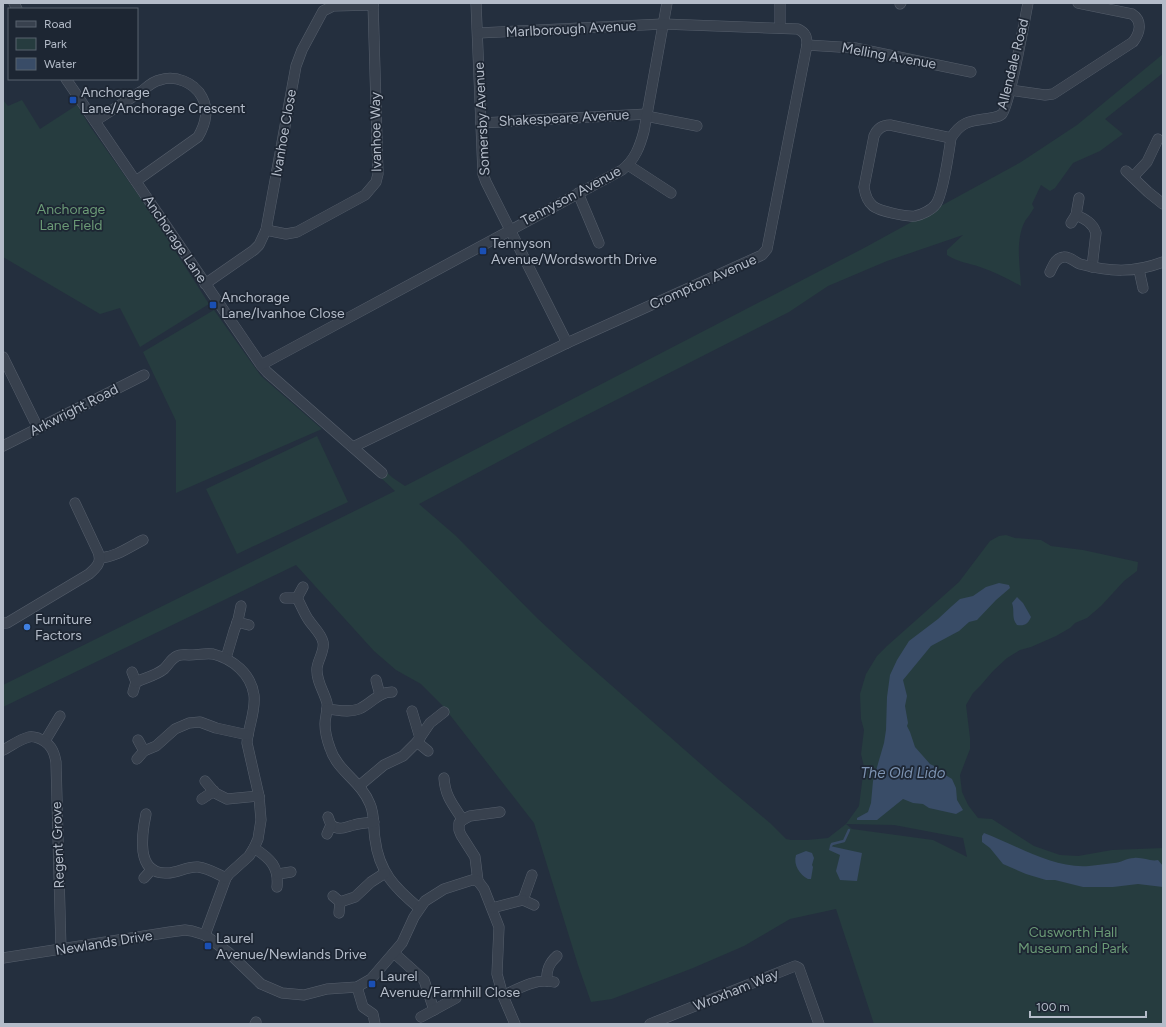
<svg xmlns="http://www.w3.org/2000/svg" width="1166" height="1027" viewBox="0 0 1166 1027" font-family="Figtree,sans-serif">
<rect width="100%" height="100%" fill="#242f3e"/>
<!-- green -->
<g fill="#263c3f" fill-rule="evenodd">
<path d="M1163,54V73L1105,119L1123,134L1100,151L1073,163L1055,188L1050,191L1041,185L1032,204L1034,208C1031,213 1028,217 1025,221C1015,240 1020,266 1021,286C1008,279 995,272 980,267C969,263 957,262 947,255V250L963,235L887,261L828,286L789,312L565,426L419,504L456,536L537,618L578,656L719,780L770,823L786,839L791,840H807L828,838L846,824L859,806L864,767L861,754L864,730L861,719L860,694L866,674L877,656L887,646L959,582L990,541L999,536L1006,535L1015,538L1041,540L1051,546L1083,550L1138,562L1137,571L1124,581L1101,606L1087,618L1075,623L1070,628L1056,636L1031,647L1020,650L1007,658L993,671L981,685L973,693L966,705L970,738V749L960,775L962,792L968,805L978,818L992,819L1034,846L1060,855L1078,856L1112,850L1163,848V1024H874L836,909L790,919L744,946L693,968L612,999L591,1002L578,965L534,823L443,706L421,684L396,670L374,651L296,565L3,707V685L395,491L379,476L384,470L393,478L405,486L864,248L1021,162L1077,125ZM846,824L894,825L963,838L967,857L933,840L852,829Z"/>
<polygon points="3,100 8,106 22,100 40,129 77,105 89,125 153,216 209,304 140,347 120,308 100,314 3,257"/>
<polygon points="214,310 261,376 322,429 176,493 176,421 143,352"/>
<polygon points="317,436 348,502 237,554 206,489"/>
</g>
<!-- water -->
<g fill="#394c67">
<polygon points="999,583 1009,585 1010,588 996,600 977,620 969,622 959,631 931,646 903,680 907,696 905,706 908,723 907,726 910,732 915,747 930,764 934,766 939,771 952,779 956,788 957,800 963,810 956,814 929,808 923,804 913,803 903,799 877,820 857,820 857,818 868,812 871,803 873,781 884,743 886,730 887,697 890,675 897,660 909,641 938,619 952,606 960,599 973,596 986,587"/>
<path d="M1017,597L1023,603L1031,617C1028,624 1025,626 1017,625C1011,618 1015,611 1012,603Z"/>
<path d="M984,833C1016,845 1054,869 1089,866C1098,865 1106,864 1114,863C1120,863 1127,858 1134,858C1143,857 1151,862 1158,860L1163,866V887L1138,884L1113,887H1083L1055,880H1046L1026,874L1003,864L990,848L982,842V836Z"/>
<polygon points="830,846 862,853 857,881 840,880 836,871 840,855 829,850"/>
<path d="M806,851L812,853L814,858L812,865L813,867L811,879H808C800,875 793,865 796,855Z"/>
</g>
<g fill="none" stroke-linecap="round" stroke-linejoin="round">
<!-- stream -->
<polyline stroke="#394c67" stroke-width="2.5" points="831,846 832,844 844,841 849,830"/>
<!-- minor casing -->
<g stroke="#565f6c" stroke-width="11">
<g id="minor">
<polyline points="14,3 17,9"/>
<polyline points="476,3 483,174 486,182 567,343"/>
<polyline points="900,4 901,3"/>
<polyline points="780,28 780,3"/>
<polyline points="807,45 855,48 971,72"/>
<polyline points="66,79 261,365 267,372 382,473"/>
<path d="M1010,90L1045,95L1053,94L1133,42C1140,33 1143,21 1132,14L1078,3"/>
<polyline points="646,116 697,126"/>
<path d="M95,121C111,111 126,101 142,91C147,87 153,81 160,80C175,75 194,82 202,97C209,110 205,125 198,137L136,181"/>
<polyline points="481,123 647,114"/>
<path d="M951,138L890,125C882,125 877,129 874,136L864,187C865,194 867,201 873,206C879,211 906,217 915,216C921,215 932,210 936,204C943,194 949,152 951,138C962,120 972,121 991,118C995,117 999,117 1002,114C1009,108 1025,18 1028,3"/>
<polyline points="628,165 671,193"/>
<polyline points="1126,171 1148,192 1163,204"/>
<polyline points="1133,177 1147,162 1158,139"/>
<polyline points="578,193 599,243"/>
<path d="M1076,215C1085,219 1093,223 1096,233L1092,267"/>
<polyline points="1071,223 1076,215 1079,198"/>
<polyline points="266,230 286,234 297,232 365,195 376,182 378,174 373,3"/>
<polyline points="1139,270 1143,288"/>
<path d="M1050,272C1053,266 1055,258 1064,257C1070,256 1074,262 1080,264C1110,272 1134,273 1163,262"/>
<polyline points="205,284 254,250 259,245 266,230 296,66 302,50 323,11 333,6 373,5"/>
<polyline points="3,357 38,428"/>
<path d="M261,365L622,170C635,160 640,146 644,131L667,3"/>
<polyline points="3,446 144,375"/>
<path d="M353,447L567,343L762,255L767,249L807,45C807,37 806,33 798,29L663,24L478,33"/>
<path d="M100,558C116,557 129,547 143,540"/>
<polyline points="285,598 297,598 303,587"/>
<path d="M297,598C301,605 304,613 308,619C313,627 321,633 323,642C325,651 318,659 317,668C316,681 324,691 327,703C328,710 325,717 325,724C325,732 327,740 330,748C337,771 361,781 370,804C375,815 373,827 375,839C379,872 395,888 419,908"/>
<polyline points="237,622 249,625"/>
<path d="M3,623H7L89,574C97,567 102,562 98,552L75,503"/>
<polyline points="226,658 234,631 238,620 241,606"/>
<polyline points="132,672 136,682 133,692"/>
<polyline points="376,680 380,695"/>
<path d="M136,682C145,678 157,675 164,669C169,664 171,659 177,656C181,654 184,655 189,655C197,655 205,653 213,654C233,659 251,674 254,695C256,711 248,727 247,743L259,796L261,820L258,839L254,848L249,856L229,874L226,878L205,935"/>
<path d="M327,709C338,710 349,713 359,709C371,704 378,692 392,692"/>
<polyline points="412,711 420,738"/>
<polyline points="138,740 144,751"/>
<polyline points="45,741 60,716"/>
<polyline points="417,742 428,751"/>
<path d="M3,750C11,746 20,739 29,737C32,736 35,737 38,738C50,743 54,750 56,762L61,949"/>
<polyline points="137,759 144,751 156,746 175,729 189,723 200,722 216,728 248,735"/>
<path d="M444,778C445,796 453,805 463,820"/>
<polyline points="205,781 215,793 227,799 259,796"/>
<polyline points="359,786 384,765 403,756 417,742 430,723 444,712"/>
<polyline points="202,799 214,791"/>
<polyline points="500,812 470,816 462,820 459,823 459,830 461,835 475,857 478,881 484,889 499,927 497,974 503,996 515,1024"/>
<path d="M146,814C142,833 135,875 167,873C178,873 187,866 198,867C208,868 217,874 226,878"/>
<path d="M331,825C339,831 345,827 354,825C360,823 367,823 374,822"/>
<polyline points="327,834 331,825 328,817"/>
<path d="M254,848C271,859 279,867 277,887"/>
<polyline points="278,874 291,872"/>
<polyline points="532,875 523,900 534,905"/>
<polyline points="144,878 152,869"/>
<polyline points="333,896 340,902 339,913"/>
<polyline points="340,902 355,897 371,882 385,873"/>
<polyline points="492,908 523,900"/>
<polyline points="394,953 424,980 434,1010"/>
<polyline points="3,958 170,932 185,930 192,931 205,935 229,953 261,984 282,993 304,995 327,989 357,987 371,979 402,943 414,917 425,901 444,889 472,880 478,881"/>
<path d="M547,981C546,970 549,963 557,956"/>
<polyline points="357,987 363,1007 373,1014 375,1024"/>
<path d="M503,996C519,988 536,978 554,982"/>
<polyline points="421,1017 456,998"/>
<polyline points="255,1024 256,1022"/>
<polyline points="650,1024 795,966 799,968 819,1024"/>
</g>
</g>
<!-- minor -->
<use href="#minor" stroke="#38414e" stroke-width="10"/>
</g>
<!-- markers -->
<g fill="#1a4fb4" stroke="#1d2633" stroke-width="1.5">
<rect x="69" y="96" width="8" height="8" rx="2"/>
<rect x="479" y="247" width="8" height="8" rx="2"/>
<rect x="209" y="301" width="8" height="8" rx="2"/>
<rect x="204" y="942" width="8" height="8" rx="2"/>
<rect x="368" y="980" width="8" height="8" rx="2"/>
</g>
<circle fill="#3f7fe0" stroke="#1d2633" stroke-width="1.5" cx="27" cy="627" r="4"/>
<g text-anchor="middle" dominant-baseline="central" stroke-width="3.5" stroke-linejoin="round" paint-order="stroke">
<!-- street labels -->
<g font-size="14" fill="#b4bcc9" stroke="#1d2633">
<text transform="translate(571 29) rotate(-3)">Marlborough Avenue</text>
<text transform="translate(889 56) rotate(10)">Melling Avenue</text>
<text transform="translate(1013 64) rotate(-76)">Allendale Road</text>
<text transform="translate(564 118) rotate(-3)">Shakespeare Avenue</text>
<text transform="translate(482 119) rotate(-93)">Somersby Avenue</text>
<text transform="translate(376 132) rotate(-91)">Ivanhoe Way</text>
<text transform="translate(284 133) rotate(-80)">Ivanhoe Close</text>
<text transform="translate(571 196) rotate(-28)">Tennyson Avenue</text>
<text transform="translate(175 239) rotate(56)">Anchorage Lane</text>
<text transform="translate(703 282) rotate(-24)">Crompton Avenue</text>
<text transform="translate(74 410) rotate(-27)">Arkwright Road</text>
<text transform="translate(58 845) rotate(-92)">Regent Grove</text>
<text transform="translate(104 943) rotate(-9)">Newlands Drive</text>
<text transform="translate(736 990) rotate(-22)">Wroxham Way</text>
</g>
<!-- poi labels -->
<g font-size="14" fill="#b4bcc9" stroke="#1d2633" text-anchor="start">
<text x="81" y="92">Anchorage<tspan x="81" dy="16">Lane/Anchorage Crescent</tspan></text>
<text x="491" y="243">Tennyson<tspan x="491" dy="16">Avenue/Wordsworth Drive</tspan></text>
<text x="221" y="297">Anchorage<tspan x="221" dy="16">Lane/Ivanhoe Close</tspan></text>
<text x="35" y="619">Furniture<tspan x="35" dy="16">Factors</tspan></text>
<text x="216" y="938">Laurel<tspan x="216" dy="16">Avenue/Newlands Drive</tspan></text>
<text x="380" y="976">Laurel<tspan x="380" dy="16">Avenue/Farmhill Close</tspan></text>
</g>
<!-- park labels -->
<g font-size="14" fill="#6b9a76" stroke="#1d2633">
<text x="71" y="209">Anchorage<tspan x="71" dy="16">Lane Field</tspan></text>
<text x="1073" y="932">Cusworth Hall<tspan x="1073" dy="16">Museum and Park</tspan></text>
</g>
<!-- water labels -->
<g font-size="15" font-style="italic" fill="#7c92b1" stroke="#1d2633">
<text x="903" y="773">The Old Lido</text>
</g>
</g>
<!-- border -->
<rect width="1166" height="1027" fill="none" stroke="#b4bcc9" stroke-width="8"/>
<!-- legend -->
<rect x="8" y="8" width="130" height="72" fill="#1d2633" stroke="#59626f"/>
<rect x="16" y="21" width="20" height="6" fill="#38414e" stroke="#59626f"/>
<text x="44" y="28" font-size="12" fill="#b4bcc9">Road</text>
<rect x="16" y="38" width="20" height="12" fill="#263c3f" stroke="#59626f"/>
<text x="44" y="48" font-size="12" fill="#b4bcc9">Park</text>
<rect x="16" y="58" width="20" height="12" fill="#394c67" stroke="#59626f"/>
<text x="44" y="68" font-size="12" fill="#b4bcc9">Water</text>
<!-- scale -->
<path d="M1030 1011v6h116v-6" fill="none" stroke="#b4bcc9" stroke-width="2"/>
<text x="1036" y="1011" font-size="12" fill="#b4bcc9" stroke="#1d2633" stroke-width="3" paint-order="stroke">100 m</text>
</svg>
